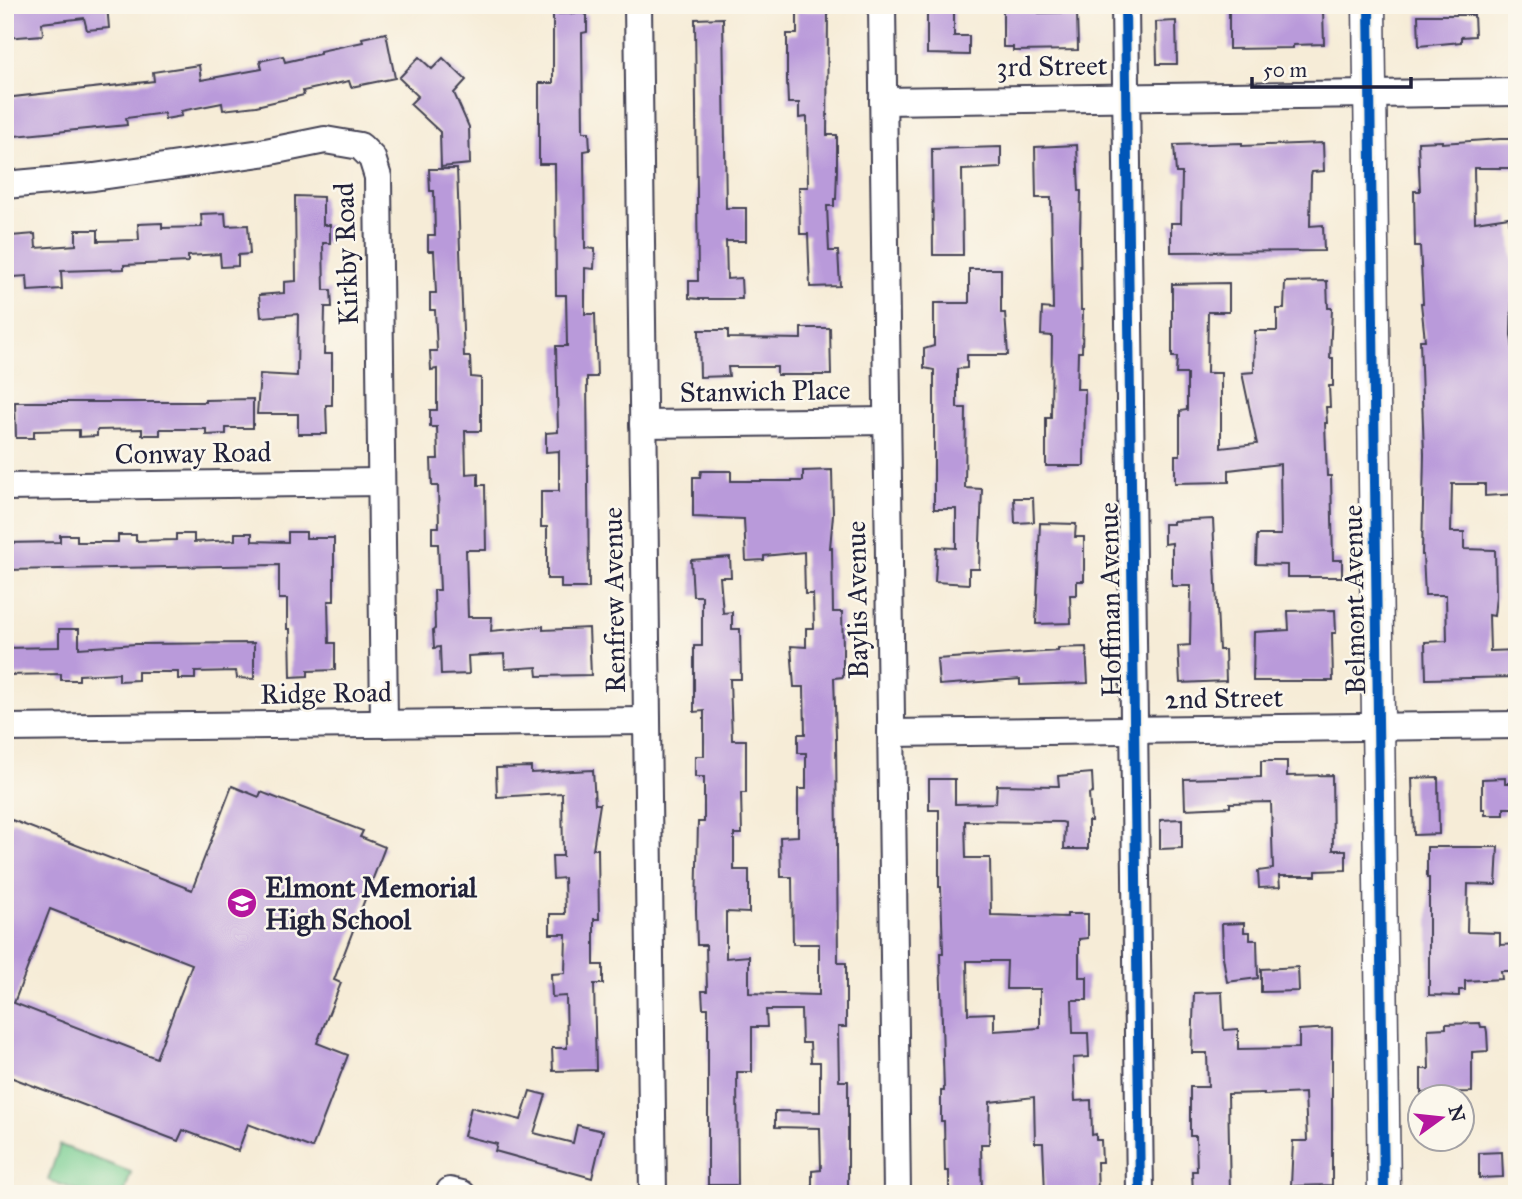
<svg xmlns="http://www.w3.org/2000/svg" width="1522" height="1199" viewBox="0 0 1522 1199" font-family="'IM FELL Great Primer',serif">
<rect width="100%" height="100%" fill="#fbf7ec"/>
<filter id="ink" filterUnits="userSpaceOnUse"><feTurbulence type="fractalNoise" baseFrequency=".0143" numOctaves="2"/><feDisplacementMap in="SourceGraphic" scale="14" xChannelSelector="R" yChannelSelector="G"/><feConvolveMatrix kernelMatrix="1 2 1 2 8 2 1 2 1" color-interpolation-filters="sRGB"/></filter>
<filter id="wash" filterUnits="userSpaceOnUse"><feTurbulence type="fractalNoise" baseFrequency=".00686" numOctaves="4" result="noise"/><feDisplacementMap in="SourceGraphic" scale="28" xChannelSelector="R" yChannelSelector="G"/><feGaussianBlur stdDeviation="1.57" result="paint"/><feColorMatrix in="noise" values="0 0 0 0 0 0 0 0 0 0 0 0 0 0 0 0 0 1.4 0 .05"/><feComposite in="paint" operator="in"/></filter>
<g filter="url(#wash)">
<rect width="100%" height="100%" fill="#f6ecd7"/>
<!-- green -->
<polygon fill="#77cd91" stroke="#4c7866" stroke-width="2" points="60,1145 131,1172 124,1194 87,1194 48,1180"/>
<g id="blocks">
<!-- building -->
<g fill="#b99ada" fill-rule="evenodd">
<polygon points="5,5 107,5 109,28 87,30 84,18 42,23 43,35 5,38"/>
<polygon points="927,5 954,5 954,36 969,36 969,55 927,54"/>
<polygon points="1011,5 1039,5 1039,13 1077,12 1078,50 1013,51 1013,47 1003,47 1003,8 1011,8"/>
<polygon points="1229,5 1320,5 1320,11 1323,11 1324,44 1293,45 1293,48 1229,49"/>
<polygon points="797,11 828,11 827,135 837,135 837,170 836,199 834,199 834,206 827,206 829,251 838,251 840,286 810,287 808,234 800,234 799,187 808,187 807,117 799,118 799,103 788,103 787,79 787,34 797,34"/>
<polygon points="582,13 587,15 587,32 582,33 583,132 589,132 590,150 584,151 585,248 595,249 594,269 585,268 585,314 595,314 597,377 587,377 589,588 561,588 561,579 547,579 547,527 541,527 541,491 559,491 559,451 546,452 546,433 558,432 556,346 567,346 566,295 556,295 555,164 539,164 539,83 553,83 553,14"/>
<polygon points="1418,15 1474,15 1475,36 1461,37 1461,42 1419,46"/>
<polygon points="723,18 726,208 746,208 746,241 726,241 727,279 741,278 742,299 699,299 689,298 689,281 698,281 695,19"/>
<polygon points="1176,21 1177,64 1157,64 1156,22"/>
<polygon points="386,33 395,78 351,87 349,81 303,91 304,95 256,106 223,110 222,103 181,111 182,116 165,119 164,113 126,118 127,125 5,137 5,98 154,81 153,72 199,65 201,80 262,69 260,61 283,56 285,62 320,54 320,51 363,42 362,38"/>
<polygon points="419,57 432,69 443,58 466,80 454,93 469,127 470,164 441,167 440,132 410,104 418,96 399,78"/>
<polygon points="1500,139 1517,139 1517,168 1474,168 1475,222 1509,217 1513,263 1511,335 1517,376 1517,382 1513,383 1517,421 1510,422 1517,457 1517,494 1485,496 1485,484 1452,484 1451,532 1464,532 1464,549 1495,550 1496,596 1494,616 1489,615 1490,651 1517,650 1517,677 1426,679 1425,642 1447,641 1446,595 1425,595 1423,555 1422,555 1424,454 1420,340 1425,340 1421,303 1423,303 1420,246 1415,246 1414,191 1420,191 1418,142 1442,141 1442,143"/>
<polygon points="1242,143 1242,146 1323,143 1324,171 1312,172 1311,175 1310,226 1323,225 1324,251 1171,252 1171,223 1181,223 1182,173 1176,173 1174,145"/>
<polygon points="1077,145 1079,191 1081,191 1080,234 1081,310 1083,310 1082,352 1078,352 1077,389 1085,389 1084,466 1046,466 1046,418 1051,418 1052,336 1041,335 1042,308 1053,309 1051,198 1036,198 1035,147"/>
<polygon points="1001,147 1001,168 962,170 963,255 933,255 932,149"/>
<polygon points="429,169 457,169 464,357 470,357 471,377 481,378 481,431 465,431 466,474 478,473 478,485 485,485 486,550 466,550 468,617 492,617 491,631 543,626 543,630 589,628 591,675 538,676 537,667 505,669 504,654 468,656 469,674 441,675 440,647 434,648 433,630 435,629 434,590 440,590 438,544 432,544 432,527 439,527 438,486 432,486 431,459 438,459 437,427 430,427 430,410 437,410 437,369 431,370 430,351 437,351 435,310 430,310 430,293 436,293 434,251 428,251 428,235 435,235 434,191 430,191"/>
<polygon points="295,196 323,197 323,225 330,225 330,243 323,243 324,290 331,290 332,307 325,307 324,354 332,354 332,405 326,405 327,434 298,434 298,414 257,414 260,374 297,376 298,314 261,317 259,295 284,293 284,282 296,281"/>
<polygon points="225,213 226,226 248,225 250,254 238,255 238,266 221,267 220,254 188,256 188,262 124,265 124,269 61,271 62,289 28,291 27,276 13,277 11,236 35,234 36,248 76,245 76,230 98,230 98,241 139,240 138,224 162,223 162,228 202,227 201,214"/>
<polygon points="969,269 1001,269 1001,313 1005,313 1008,355 967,355 967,368 957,369 957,408 966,408 965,488 982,489 979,569 969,569 969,584 935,582 937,547 956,548 956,509 934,509 934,370 924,368 924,349 934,346 934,303 969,303"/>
<polygon points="1327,281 1328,308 1332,308 1330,358 1333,358 1333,386 1329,386 1330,407 1326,407 1327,423 1325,423 1327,476 1331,476 1333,560 1342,560 1342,577 1287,577 1287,565 1256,564 1257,535 1281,535 1280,464 1229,470 1229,482 1175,483 1175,455 1180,455 1180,411 1187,410 1187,374 1176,374 1177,357 1172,357 1172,284 1229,283 1229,312 1208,312 1207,373 1221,373 1221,448 1257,444 1242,373 1254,372 1255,331 1277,331 1277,309 1284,309 1285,282"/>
<polygon points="801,328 830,328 831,375 777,375 777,367 728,367 729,376 700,377 699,330 728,330 728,338 801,339"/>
<polygon points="253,399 253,428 226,428 226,434 206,435 206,429 160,429 160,435 142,435 142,429 97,430 97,436 79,437 79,430 34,431 34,438 16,438 15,402 205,402 205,400"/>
<polygon points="832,470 833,515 830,548 832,548 833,612 842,612 843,647 843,677 834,678 836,736 838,963 846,963 846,1027 838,1027 839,1081 848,1081 848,1194 812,1194 812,1171 821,1170 820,1128 775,1127 775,1111 820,1112 820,1062 811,1062 810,1043 802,1043 801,1010 766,1010 767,1027 752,1027 752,1072 737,1072 738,1185 708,1185 708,1008 703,1008 702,991 707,991 706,945 697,945 696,910 698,822 704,822 704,777 695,777 695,756 704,756 704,711 694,712 694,646 702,646 702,596 693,596 691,560 730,557 731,577 720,577 723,613 732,612 732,629 740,629 741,679 730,679 732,740 746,740 746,793 741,793 742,834 734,834 734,870 749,870 749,913 726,912 726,958 749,956 749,993 819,995 819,944 793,944 792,877 781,877 780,837 798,836 798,789 806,789 806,753 798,753 798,734 805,734 804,687 794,687 791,646 806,647 806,628 814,628 813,594 805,594 804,552 764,556 764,560 746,561 744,519 693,517 693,477 700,477 701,471 731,471 731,481 803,481 803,471"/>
<polygon points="1014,498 1033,498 1034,522 1015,523"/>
<polygon points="1213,519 1219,650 1225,650 1226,681 1180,683 1178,646 1190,645 1191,586 1172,586 1172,543 1164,544 1164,524 1173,524 1173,521"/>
<polygon points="1040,523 1076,524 1075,537 1084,537 1084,581 1077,581 1077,595 1070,595 1071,623 1036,624"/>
<polygon points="288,532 306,532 306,538 334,538 334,601 328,601 329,643 335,643 335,670 308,671 308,676 291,677 290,629 287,629 287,599 279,599 279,565 5,570 5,543 60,542 60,535 77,535 77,542 118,542 118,535 136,535 136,541 176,540 176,534 194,534 194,542 235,540 235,533 252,533 252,541 288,542"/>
<polygon points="1335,610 1336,633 1332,633 1333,681 1253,681 1254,632 1289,630 1288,611"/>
<polygon points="59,629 79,629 79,648 136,644 254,643 254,679 237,678 236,671 195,672 195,679 178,679 178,672 138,672 138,680 119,681 119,673 79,675 79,680 61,680 61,674 5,675 5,648 59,647"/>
<polygon points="1086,647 1088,683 1020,685 1020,679 939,685 937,659 1058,651 1058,648"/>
<polygon points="1261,761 1287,761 1287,776 1332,775 1333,850 1346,850 1346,870 1316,871 1316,876 1279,876 1280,887 1259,888 1258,871 1273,869 1271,802 1230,803 1230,807 1185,809 1184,779 1261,777"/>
<polygon points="531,767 531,773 593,770 595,804 600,804 593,849 598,849 599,919 594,919 594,965 603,965 603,984 594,984 596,1070 553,1071 552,1048 567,1048 566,996 552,997 551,974 565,973 566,934 550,934 550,914 565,914 564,878 553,879 552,856 563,856 562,793 497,797 496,768"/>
<path d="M1092,773L1093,793L1089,794L1091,821H1088V849H1064L1065,823L1062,822L965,821L966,858H990L991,915L1067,917V914H1088V938L1079,939V977H1087V1000H1072L1073,1033H1088L1089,1057L1073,1058L1075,1101L1091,1100L1092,1135L1096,1134V1140H1101L1102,1162H1097L1098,1194H1045L1043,1143H1035L1034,1097L990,1102L989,1144H981L982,1194H949V1171H945L944,1121H941V1091H944L940,953H943L941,887H939V810H929V779H955V804L996,803L997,785L1059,786L1058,776ZM967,961H1007L1006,989H1040V1028L994,1031V1013L968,1014Z"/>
<polygon points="1438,777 1439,834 1414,835 1412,778"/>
<polygon points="1505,778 1505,783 1517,783 1517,808 1504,808 1504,815 1485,815 1485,809 1482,809 1482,779"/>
<path d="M232,786L259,797L261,792L363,831L360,837L385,847L334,980L341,983L317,1043L348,1055L312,1148L248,1124L238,1151L183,1130L178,1141L5,1075V837L12,820L192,890ZM50,909L192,964L156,1058L14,1003Z"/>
<polygon points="1182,819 1182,848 1160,849 1160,820"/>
<polygon points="1427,847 1498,847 1496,885 1468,884 1467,932 1500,933 1500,945 1517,944 1517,971 1501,971 1502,979 1465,981 1465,990 1459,990 1459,996 1429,995 1429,878 1427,878"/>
<polygon points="1244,923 1244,932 1250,932 1250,940 1257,940 1258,978 1227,982 1223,957 1222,924"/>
<polygon points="1298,967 1299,991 1261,992 1261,969"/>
<polygon points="1222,992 1224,1030 1238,1029 1238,1049 1299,1048 1299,1030 1332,1028 1332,1185 1291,1186 1293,1141 1307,1141 1305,1093 1264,1095 1264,1093 1228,1094 1230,1194 1193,1194 1192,1171 1197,1171 1196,1136 1190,1136 1190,1087 1208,1087 1207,1053 1192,1053 1194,993"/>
<polygon points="1480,1023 1481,1027 1486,1027 1487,1032 1488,1051 1472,1052 1472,1092 1421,1093 1421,1069 1429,1069 1428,1029 1446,1028 1446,1024"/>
<polygon points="530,1091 546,1095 534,1133 573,1143 577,1125 603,1131 592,1178 495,1151 497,1144 464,1136 471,1107 521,1120"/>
<polygon points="1502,1152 1503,1177 1479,1178 1479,1153"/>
</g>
</g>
</g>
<g filter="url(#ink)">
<use href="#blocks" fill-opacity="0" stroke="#424052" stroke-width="2"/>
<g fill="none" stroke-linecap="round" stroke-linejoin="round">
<!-- minor casing -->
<g stroke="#424052" stroke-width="30">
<g id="minor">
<polyline points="638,5 653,1194"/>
<polyline points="882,5 897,1194"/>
<polyline points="1125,5 1140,1194"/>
<polyline points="883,101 1517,92"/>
<polyline points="5,185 94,177 261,153 325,140 360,146 372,158 378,177 384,724"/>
<polyline points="643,424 887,421"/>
<polyline points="5,487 381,482"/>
<polyline points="5,728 647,721"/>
<polyline points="891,733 1517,725"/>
<polyline points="450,1191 462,1194"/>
</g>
</g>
<!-- tertiary casing -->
<g stroke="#424052" stroke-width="35">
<polyline id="tertiary" points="1369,5 1384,1194"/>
</g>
<!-- minor -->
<use href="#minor" stroke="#fff" stroke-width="26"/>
<!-- tertiary -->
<use href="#tertiary" stroke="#fff" stroke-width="32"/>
<!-- cycleway casing -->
<g stroke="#fbf7ec" stroke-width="15">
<g id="cycleway">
<polyline points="1125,5 1140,1194"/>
<polyline points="1369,5 1384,1194"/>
</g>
</g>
<!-- cycleway -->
<use href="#cycleway" stroke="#0057b8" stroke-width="10"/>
</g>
</g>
<!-- icons -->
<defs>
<g id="school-disc" transform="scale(1.575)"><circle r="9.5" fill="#b5179e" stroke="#fbf7ec"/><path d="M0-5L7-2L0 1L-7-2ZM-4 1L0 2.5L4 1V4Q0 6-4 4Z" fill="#fff"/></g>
</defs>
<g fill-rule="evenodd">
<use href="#school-disc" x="242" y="903"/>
</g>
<g text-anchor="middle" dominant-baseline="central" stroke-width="5" stroke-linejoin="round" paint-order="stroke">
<!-- street labels -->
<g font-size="28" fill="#22223b" stroke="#fbf7ec">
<text transform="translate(1052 66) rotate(-1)">3rd Street</text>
<text transform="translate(346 254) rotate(-92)">Kirkby Road</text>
<text transform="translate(765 391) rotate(-1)">Stanwich Place</text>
<text transform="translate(193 453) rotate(-1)">Conway Road</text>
<text transform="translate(614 600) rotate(-91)">Renfrew Avenue</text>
<text transform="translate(857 600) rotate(-91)">Baylis Avenue</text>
<text transform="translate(1110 600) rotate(-91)">Hoffman Avenue</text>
<text transform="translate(1354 600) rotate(-91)">Belmont Avenue</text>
<text transform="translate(326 693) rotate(-1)">Ridge Road</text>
<text transform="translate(1224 698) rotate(-1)">2nd Street</text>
</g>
<!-- poi labels -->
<g font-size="28" font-weight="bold" fill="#22223b" stroke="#fbf7ec" text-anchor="start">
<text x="265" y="887">Elmont Memorial<tspan x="265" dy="32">High School</tspan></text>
</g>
</g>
<!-- margin -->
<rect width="1522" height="1199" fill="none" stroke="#fbf7ec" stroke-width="28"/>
<!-- north arrow -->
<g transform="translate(1441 1118) rotate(75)"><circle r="33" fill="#fbf7ec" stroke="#a4a2a5" stroke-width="2"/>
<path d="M0-5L12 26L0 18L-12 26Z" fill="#b5179e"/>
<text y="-10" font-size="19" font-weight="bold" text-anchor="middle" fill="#22223b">N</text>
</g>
<!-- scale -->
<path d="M1252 77v10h159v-10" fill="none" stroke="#22223b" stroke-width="3.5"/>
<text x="1263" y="77" font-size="21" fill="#22223b" stroke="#fbf7ec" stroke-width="5" paint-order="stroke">50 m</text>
</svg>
